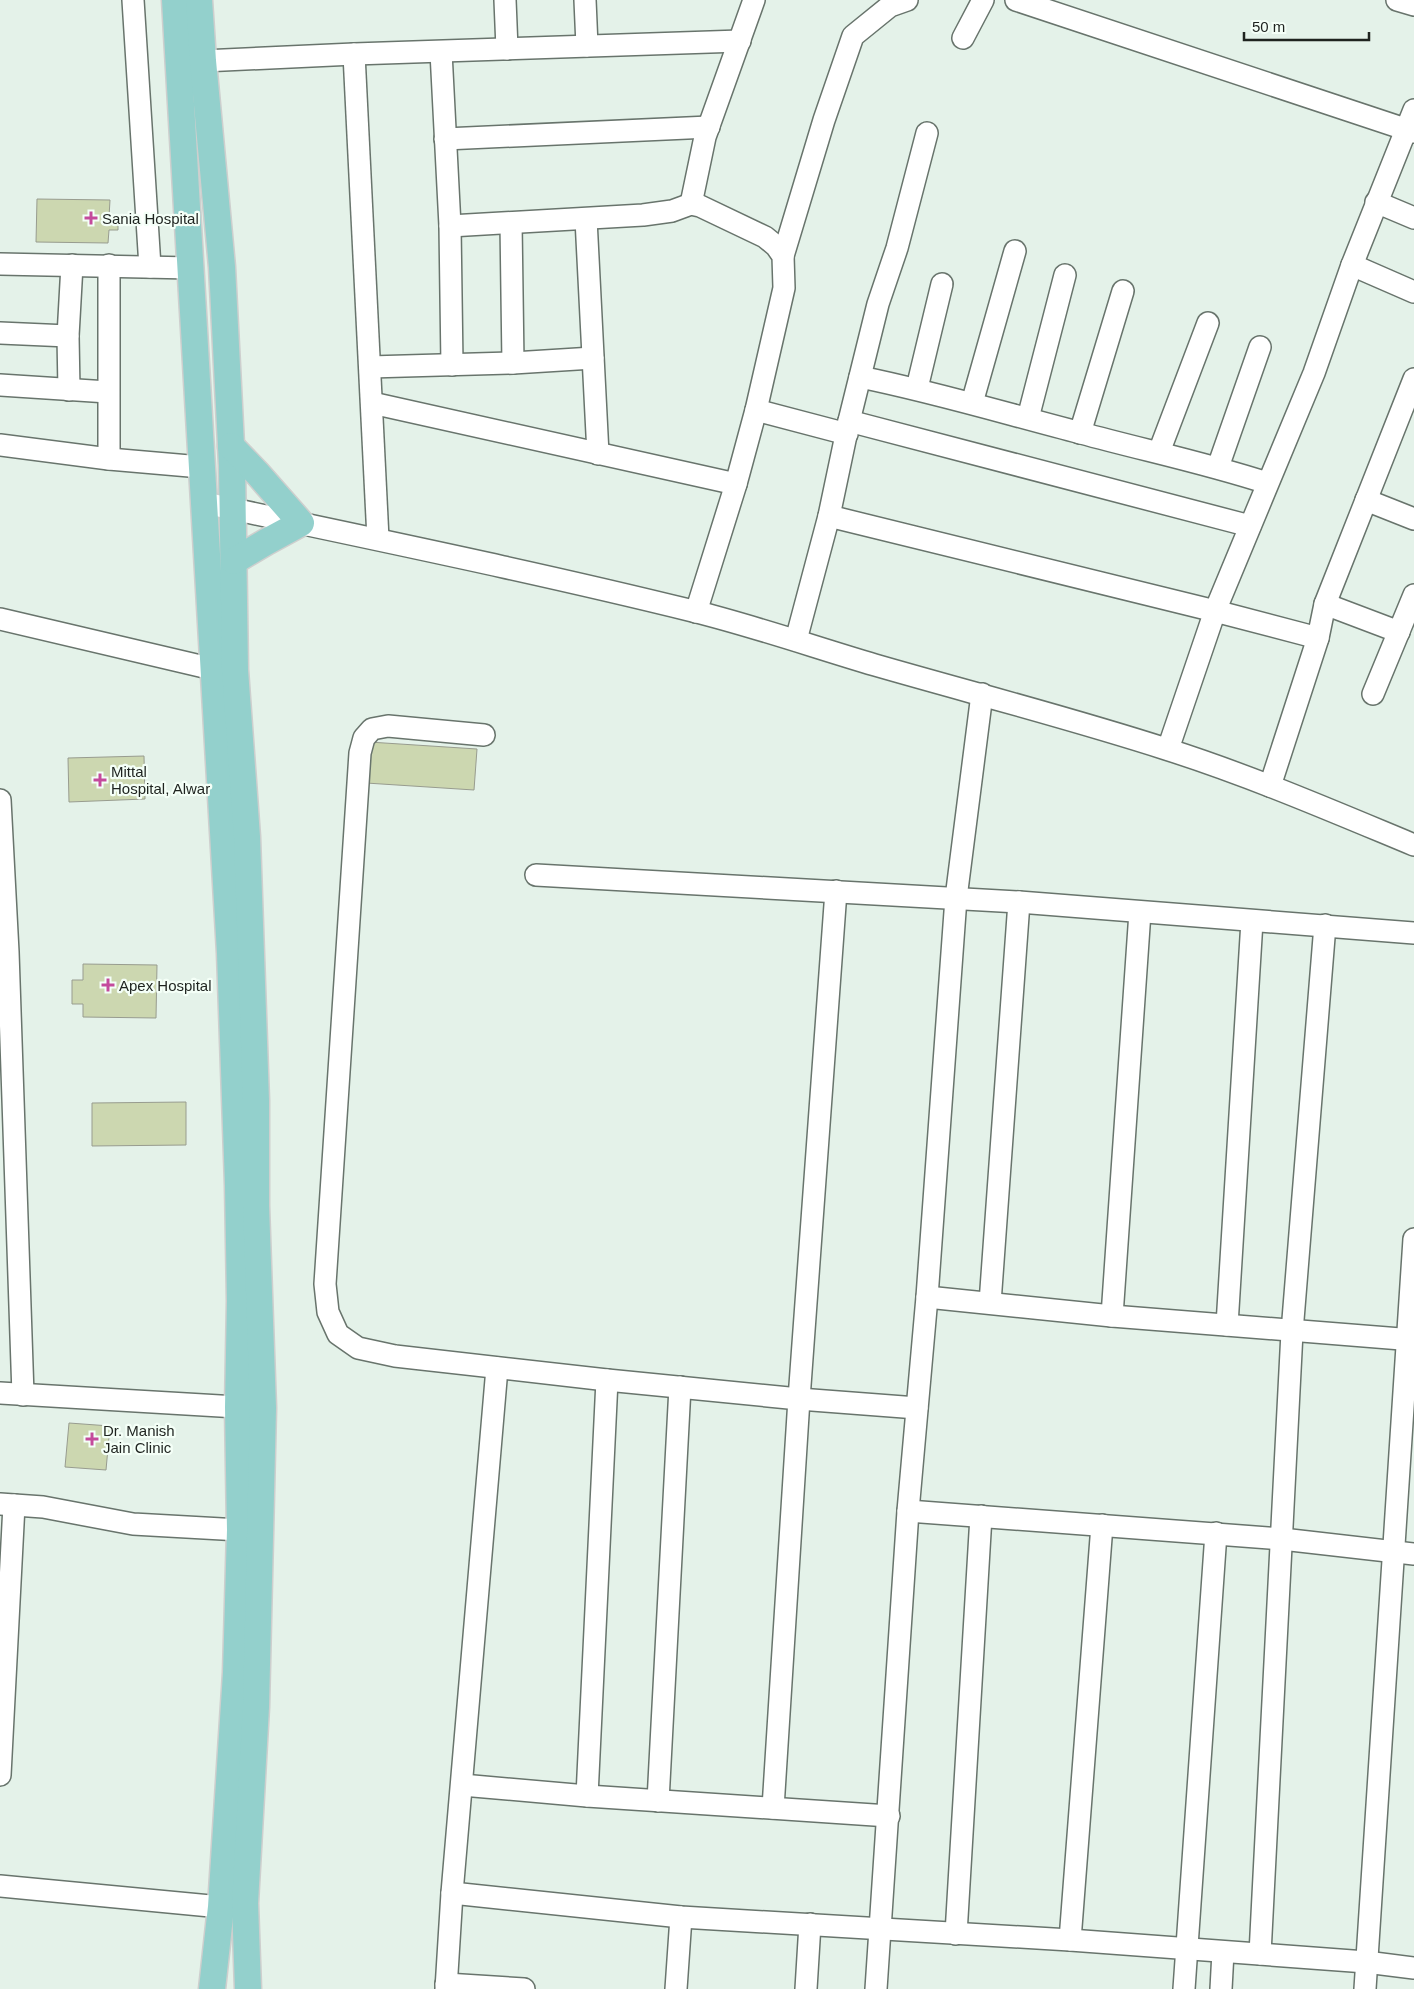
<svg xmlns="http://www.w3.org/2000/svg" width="1414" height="1989" viewBox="0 0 1414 1989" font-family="Helvetica,sans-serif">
<rect width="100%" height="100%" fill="#e4f2e9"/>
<!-- building -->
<g fill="#ccd7b0" stroke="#989c8f">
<polygon points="37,199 110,200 109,217 118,217 118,230 109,230 108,243 36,242"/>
<polygon points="369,742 477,749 474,790 366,783"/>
<polygon points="144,756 145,799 69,802 68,758"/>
<polygon points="83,964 157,965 156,1018 83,1017 83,1004 72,1004 72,980 83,980"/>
<polygon points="186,1102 186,1145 92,1146 92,1103"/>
<polygon points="69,1423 110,1426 106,1470 65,1467"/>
</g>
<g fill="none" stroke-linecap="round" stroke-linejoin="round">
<!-- minor casing -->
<g stroke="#68746c" stroke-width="24">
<g id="minor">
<polyline points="133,0 150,267"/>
<polyline points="505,0 507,49"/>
<polyline points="585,0 587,46"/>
<polyline points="1016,0 1414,132"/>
<polyline points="1397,0 1414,5"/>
<polyline points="963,38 983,0"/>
<polyline points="441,52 450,226 452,365"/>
<polyline points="354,54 378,539"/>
<polyline points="203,61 354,54 740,41"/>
<polyline points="445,139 709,127"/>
<polyline points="1376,202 1414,218"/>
<polyline points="691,204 705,137 754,0"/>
<polyline points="586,219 598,454"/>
<polyline points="511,223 513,363"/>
<polyline points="450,226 643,215 672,211 691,204 700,206 765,237 776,246 783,256 784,288 756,410 736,484 696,612"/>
<polyline points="783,256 824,120 853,36 890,6 907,0"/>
<polyline points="0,264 191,268"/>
<polyline points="109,265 109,459"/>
<polyline points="1352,265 1414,292"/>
<polyline points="0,333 68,336"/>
<polyline points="370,367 513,363 593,358"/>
<path d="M860,377C935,392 1007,414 1081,433C1143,450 1206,463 1267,483"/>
<polyline points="0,385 108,392"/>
<polyline points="917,388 942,284"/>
<polyline points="69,390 68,336 72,265"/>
<polyline points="372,403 736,484"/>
<polyline points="972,403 1015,251"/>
<polyline points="756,410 847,434"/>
<polyline points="1028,418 1065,275"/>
<polyline points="849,421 1250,526"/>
<polyline points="1080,433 1123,291"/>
<polyline points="0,445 109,459 201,467"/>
<polyline points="1159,452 1208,323"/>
<polyline points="1218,467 1260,347"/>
<polyline points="1366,500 1414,519"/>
<path d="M205,503C368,538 531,571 693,611C754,626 814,647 875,665C972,693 1070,718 1166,749C1251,776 1332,811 1414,845"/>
<polyline points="829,516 1215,611 1318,638"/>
<polyline points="1325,604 1399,632"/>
<polyline points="0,619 213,669"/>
<polyline points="796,640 829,516 849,421 878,304 897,248 927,133"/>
<polyline points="1373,694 1414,595"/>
<polyline points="484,735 388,726 372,729 364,738 360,753 325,1284 328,1312 338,1334 358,1348 395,1356 607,1380 799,1399 917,1408"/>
<polyline points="1168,749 1215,611 1314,373 1352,265 1414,110"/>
<polyline points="1270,786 1318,638 1325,604 1414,379"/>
<polyline points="0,800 8,952 23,1395"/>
<polyline points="536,875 1019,902 1414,933"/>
<polyline points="927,1297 1112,1316 1414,1340"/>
<polyline points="990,1303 1019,902"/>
<polyline points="1112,1316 1140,912"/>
<polyline points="1227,1325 1252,921"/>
<polyline points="0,1393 254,1408"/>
<polyline points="0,1504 43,1507 133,1524 240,1530"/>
<polyline points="908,1511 1282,1539 1414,1554"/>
<polyline points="0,1775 14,1505"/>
<polyline points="462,1785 587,1796 889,1816"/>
<polyline points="587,1796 607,1380"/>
<polyline points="658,1801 680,1387"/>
<polyline points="773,1808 799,1399 836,891"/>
<polyline points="0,1886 221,1907"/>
<polyline points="452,1893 681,1917 1070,1940 1366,1962 1414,1968"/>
<polyline points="956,1934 981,1516"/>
<polyline points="1070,1940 1102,1525"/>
<polyline points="1260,1954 1292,1332 1325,925"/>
<polyline points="446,1984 524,1989"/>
<polyline points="446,1989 452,1893 497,1368"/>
<polyline points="676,1989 681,1917"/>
<polyline points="806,1989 810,1924"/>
<polyline points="876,1989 908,1511 927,1297 956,898 982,694"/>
<polyline points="1184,1989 1216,1533"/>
<polyline points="1221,1989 1223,1952"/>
<polyline points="1365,1989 1414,1239"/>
</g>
</g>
<!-- major casing -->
<g stroke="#cecfce" stroke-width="29">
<g id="major">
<polyline points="175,0 230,953 238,1185 240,1301 238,1407 240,1530 236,1673 221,1907 212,1989"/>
<polyline points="199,0 203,61 222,267 232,465 235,670 247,837 256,1101 256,1206 263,1408 256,1707 245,1903 248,1989"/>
<polyline points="231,446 258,474 301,523 266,542 234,561"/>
</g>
</g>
<!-- minor -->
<use href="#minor" stroke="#fff" stroke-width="21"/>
<!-- major -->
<use href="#major" stroke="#93d0cc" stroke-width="26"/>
</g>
<!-- markers -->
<g fill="#c44a9c" stroke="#f4fff7" stroke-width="2">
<path d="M88.5 210.5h5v5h5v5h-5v5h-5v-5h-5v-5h5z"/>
<path d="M97.5 772.5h5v5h5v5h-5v5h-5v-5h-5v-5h5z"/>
<path d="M105.5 977.5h5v5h5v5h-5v5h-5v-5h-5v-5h5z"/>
<path d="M89.5 1431.5h5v5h5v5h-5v5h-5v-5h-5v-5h5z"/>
</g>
<g text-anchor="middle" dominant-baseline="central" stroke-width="4.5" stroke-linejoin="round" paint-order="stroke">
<!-- poi labels -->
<g font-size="15" fill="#1e231f" stroke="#f4fff7" text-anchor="start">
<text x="102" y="218">Sania Hospital</text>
<text x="111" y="771">Mittal<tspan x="111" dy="17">Hospital, Alwar</tspan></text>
<text x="119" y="985">Apex Hospital</text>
<text x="103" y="1430">Dr. Manish<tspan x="103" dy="17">Jain Clinic</tspan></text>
</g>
</g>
<!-- scale -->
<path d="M1244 32v8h125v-8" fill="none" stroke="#1e231f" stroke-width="2.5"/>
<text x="1252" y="32" font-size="15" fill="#1e231f" stroke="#f4fff7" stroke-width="4" paint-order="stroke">50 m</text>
</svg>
